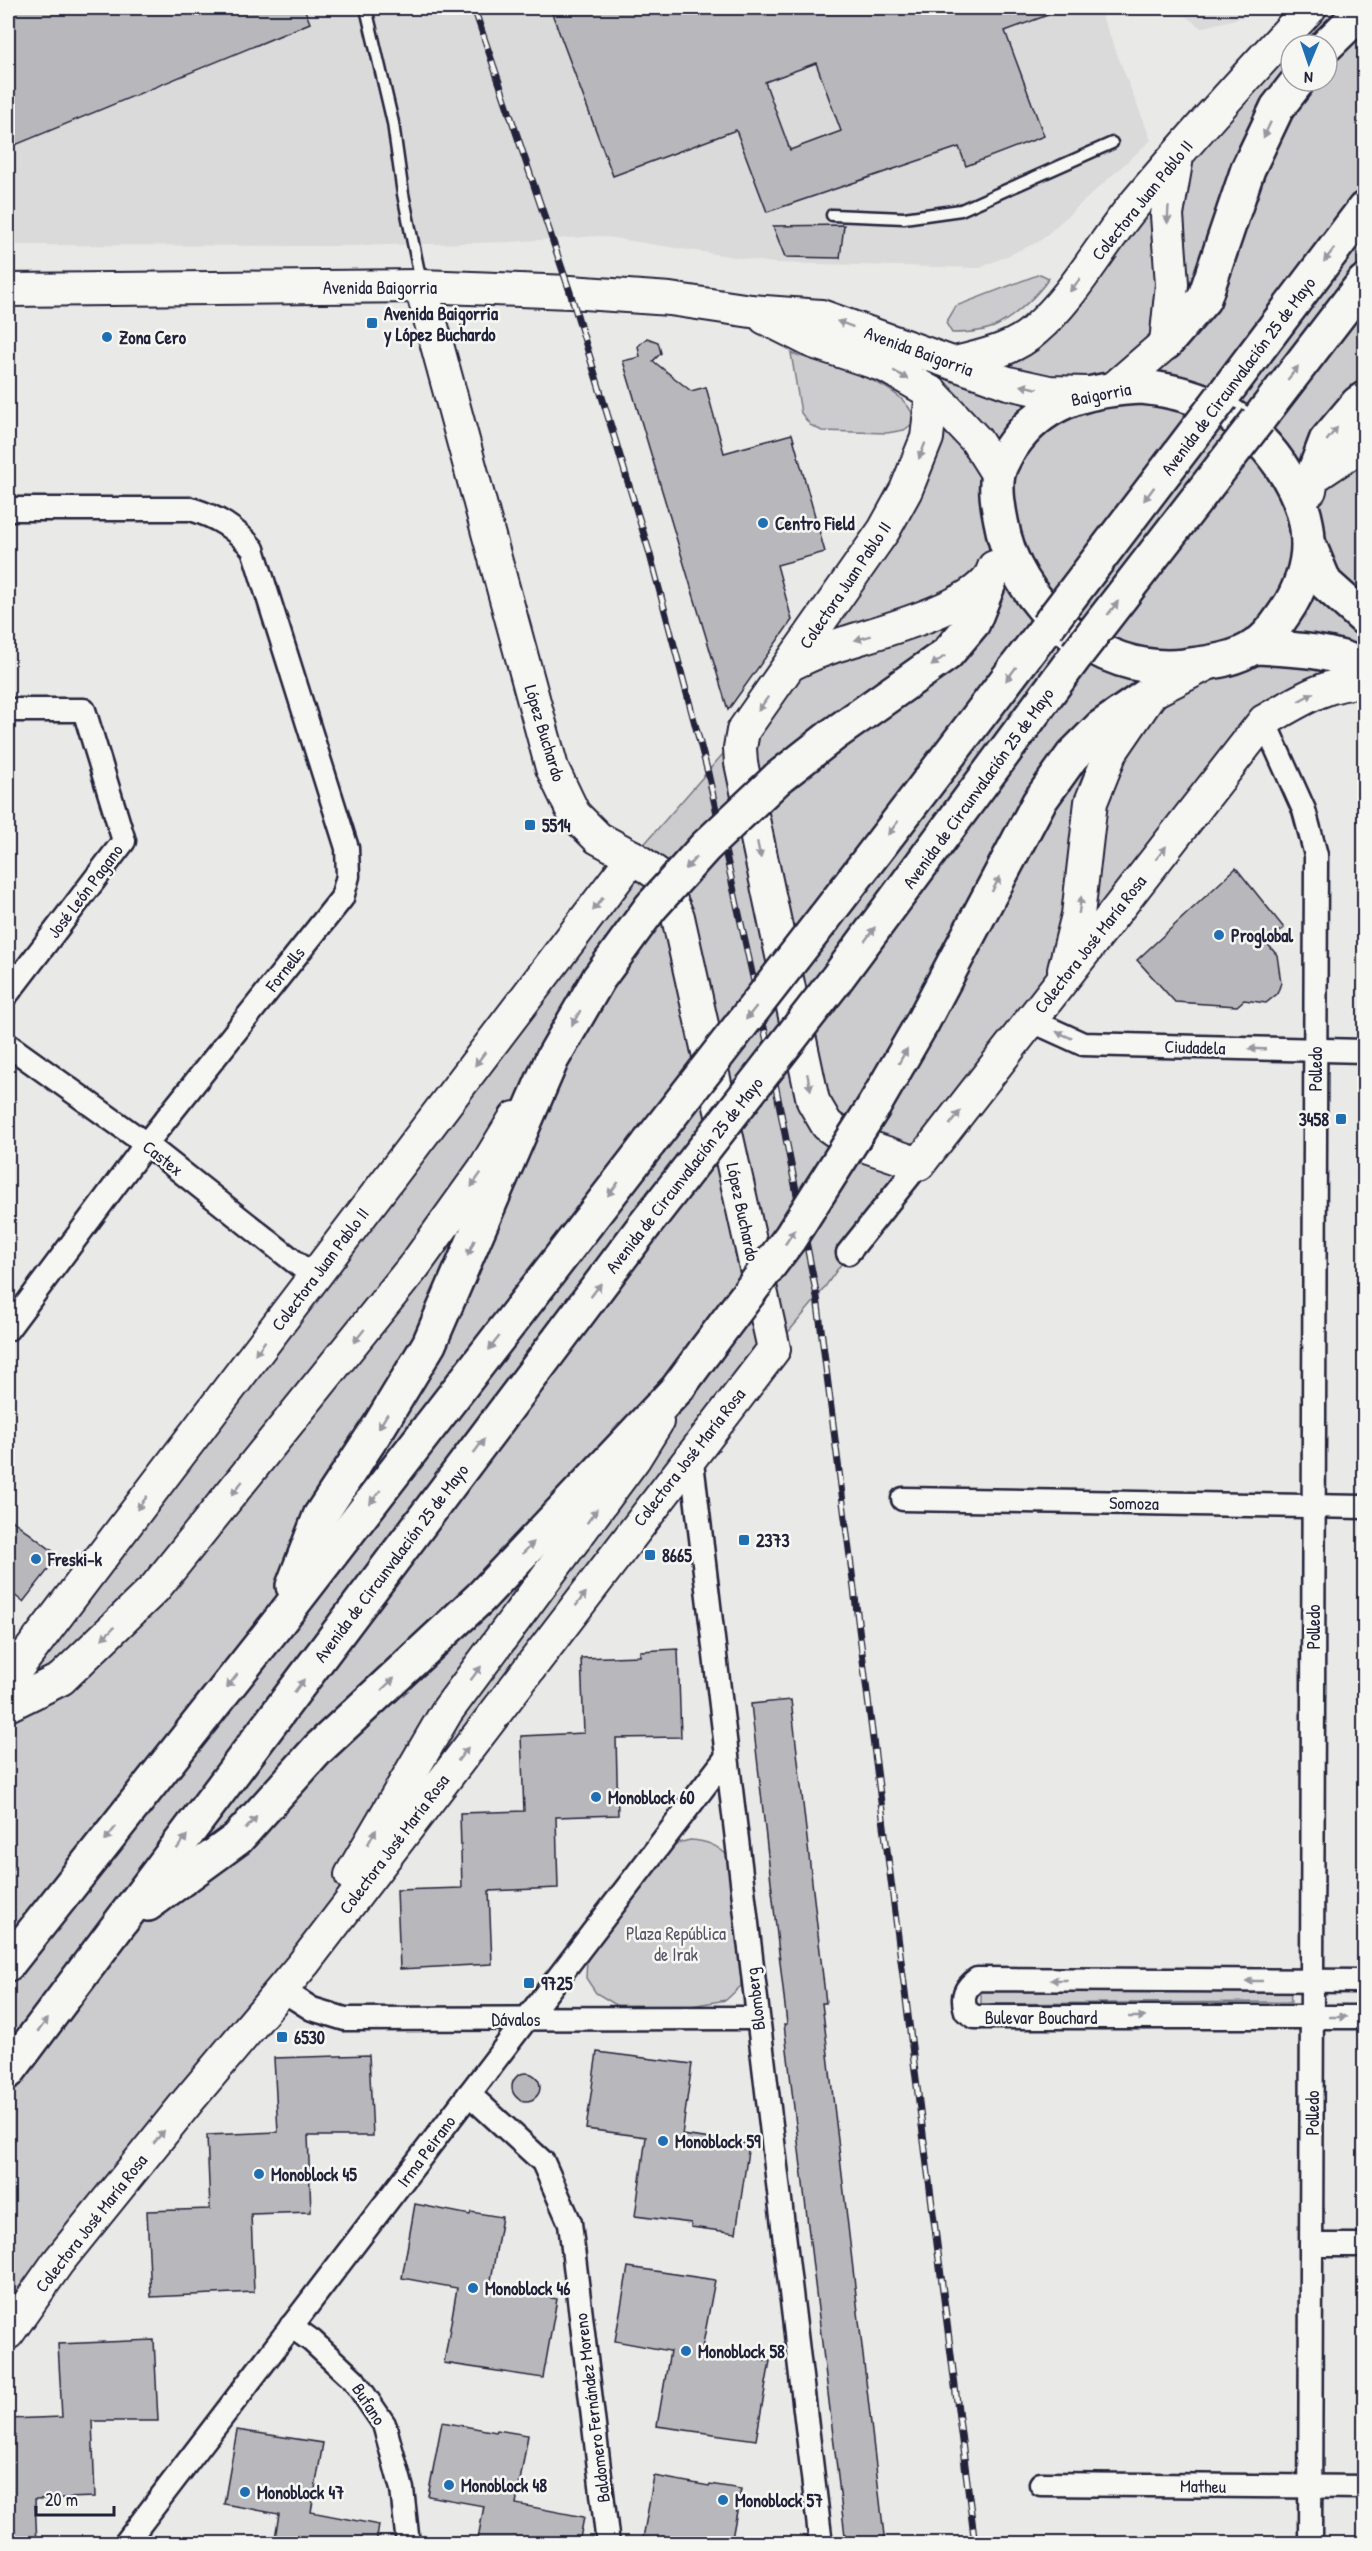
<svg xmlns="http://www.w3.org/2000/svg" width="1372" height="2551" viewBox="0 0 1372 2551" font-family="'Patrick Hand',sans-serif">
<rect width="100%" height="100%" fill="#e9e9e7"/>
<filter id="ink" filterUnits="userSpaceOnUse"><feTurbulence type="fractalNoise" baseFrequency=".0167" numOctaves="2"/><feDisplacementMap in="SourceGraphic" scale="12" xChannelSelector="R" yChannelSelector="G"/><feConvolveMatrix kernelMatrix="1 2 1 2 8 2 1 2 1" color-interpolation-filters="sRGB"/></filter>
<g filter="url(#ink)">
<!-- built -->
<g fill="#dadada">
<polygon points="8,8 1125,8 1102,16 1151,140 1040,241 980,268 773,263 599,236 509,242 348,246 8,245"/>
<polygon points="1175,8 1249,8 1243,17 1201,28"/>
</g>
<!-- green -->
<g fill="#ccccce" stroke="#777784" stroke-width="1.5" fill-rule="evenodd">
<path d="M1310,8H1364V682L1264,721L849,1253L817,1298L774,1349L8,2333V1680L633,857L743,731L884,530L932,393L956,363L997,352ZM1291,45H1327V81H1291Z"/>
<path d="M1040,274L1049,278C1038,295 1016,315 998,325C984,332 967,333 952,333L946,323L956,306Z"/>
<path d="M791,353C826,365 908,381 915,422L904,430L887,433L822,431L810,425L801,413Z"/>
<path d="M690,1840C707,1841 717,1845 729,1857L741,1958V1986L726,2000L685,2007L650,2009L618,2006L596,1993L586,1978L587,1958L665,1855L678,1843Z"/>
<polygon points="1290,1988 1291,2002 981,2004 981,1990"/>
</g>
<!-- building -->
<g fill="#b8b8bc" stroke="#22223b" stroke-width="1.5" fill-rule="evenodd">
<polygon points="8,8 304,8 310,23 8,148"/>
<path d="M550,8H1060L1061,10L1005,31L1044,136L966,166L959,147L767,212L736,130L613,176ZM816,63L841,131L790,150L765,82Z"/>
<polygon points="844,225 840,258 785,257 773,226"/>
<polygon points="647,338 658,342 661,353 653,361 691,391 706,387 724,453 792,434 825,552 777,565 792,620 728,710 623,361 640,357 638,346"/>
<polygon points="1236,868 1284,928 1266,942 1277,955 1281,983 1277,994 1266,1003 1244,1000 1237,1006 1175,1002 1137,960"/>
<polygon points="8,1517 59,1556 23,1602 8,1590"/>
<polygon points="678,1649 681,1737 616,1738 618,1815 556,1817 558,1888 489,1891 492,1964 400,1969 397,1890 462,1888 460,1813 524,1811 521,1736 584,1733 581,1658 640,1656 640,1651"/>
<polygon points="791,1700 826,2003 822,2003 885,2544 846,2544 784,2024 787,2024 751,1704"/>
<polygon points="597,2052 692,2064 682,2135 749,2144 736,2233 691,2227 691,2223 635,2216 646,2137 586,2129"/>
<polygon points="369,2055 373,2136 308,2136 311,2212 251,2214 254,2292 151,2297 147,2211 210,2209 207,2135 278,2132 274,2058"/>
<circle cx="526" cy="2087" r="14"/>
<polygon points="415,2204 470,2215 471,2212 502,2217 490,2286 557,2299 543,2378 444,2363 457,2288 402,2278"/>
<polygon points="628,2267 715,2280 702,2349 770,2361 756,2440 657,2426 670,2351 615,2341"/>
<polygon points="154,2340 158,2421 92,2421 95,2497 35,2499 37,2544 8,2544 8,2419 62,2417 58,2344"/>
<polygon points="442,2422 496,2432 497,2430 528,2435 516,2504 584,2517 579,2544 477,2544 484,2506 428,2496"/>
<polygon points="237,2430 323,2443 311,2512 379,2525 376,2544 274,2544 279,2514 224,2504"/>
<polygon points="654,2476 709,2486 710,2484 741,2489 731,2544 642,2544"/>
</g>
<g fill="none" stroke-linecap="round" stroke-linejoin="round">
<!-- lane casing -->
<g stroke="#22223b" stroke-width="15">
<g id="lane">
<polyline points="366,8 393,123 403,194 421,282"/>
<polyline points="832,215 904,218 961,210 1112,143"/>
</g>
</g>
<!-- street casing -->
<g stroke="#22223b" stroke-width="27">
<g id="street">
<path d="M8,509H191C217,517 235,528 253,549L347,848L348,876L342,898L146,1144L8,1329"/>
<polyline points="8,710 84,710 124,841 8,993"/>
<polyline points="1264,721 1304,810 1316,855 1310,2544"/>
<polyline points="1030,1020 1083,1044 1364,1051"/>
<polyline points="8,1045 146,1144 314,1277"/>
<polyline points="848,1253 919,1164"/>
<polyline points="691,1454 821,2544"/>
<polyline points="903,1499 1364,1507"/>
<path d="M1364,1981L977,1979C965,1988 961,1996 966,2011L975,2017H1364"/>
<polyline points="282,1990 312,2009 345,2019 757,2018"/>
<polyline points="469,2094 543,2162 570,2223 608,2544"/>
<polyline points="1311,2245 1364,2245"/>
<polyline points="291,2326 312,2341 354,2380 384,2424 402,2489 408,2544"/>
<polyline points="1041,2484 1364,2487"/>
<polyline points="125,2544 726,1758"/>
</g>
</g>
<!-- secondary casing -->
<g stroke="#22223b" stroke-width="36">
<g id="secondary">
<polyline points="8,290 421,286 570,292 670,299 751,311 821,316 1008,383 1049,392 1087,393"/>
<polyline points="765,318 813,342 885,366 932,393 976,440 998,475"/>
<path d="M956,363C982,356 1014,350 1035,330C1075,295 1100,246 1134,205C1191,137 1250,72 1310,8"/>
<polyline points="1114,388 1166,343 1172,284 1167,215 1177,157"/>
<path d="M932,393L927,438L906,490L884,530L743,731L740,748L741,763L813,1101L827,1125L848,1140L919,1164L1264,721C1296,703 1326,682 1364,682"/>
<polyline points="1310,490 1312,478 1354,450 1364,445"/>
<path d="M791,664C804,658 816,652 829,648C867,634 983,609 994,567"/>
<polyline points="1064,970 1078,915 1091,802 1111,752 1152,692 1209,663"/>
<polyline points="8,1680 633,857"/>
<polyline points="8,1705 61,1679 155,1588 415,1265 484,1169 515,1118"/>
<polyline points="351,1875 447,1711 634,1459 657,1422"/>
<polyline points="8,2333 58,2262 188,2101 304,1963 774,1349 678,917 660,876 633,857 598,838 574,814 552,768 421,286"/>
</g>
</g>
<!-- highway casing -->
<g stroke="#22223b" stroke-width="38">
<g id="highway">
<polyline points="1327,45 1364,9"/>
<polyline points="1166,343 1204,299 1248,169 1277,108 1298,81"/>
<path d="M1142,387C1170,390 1197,396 1222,410C1265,435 1307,490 1308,541C1309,565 1299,592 1286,611C1277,624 1268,638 1255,646C1236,660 1207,663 1184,666C1097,676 1014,604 1001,521C998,506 995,489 998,474C1001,461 1010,448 1018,438C1049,398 1095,389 1142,387Z"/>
<polyline points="1222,397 1364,209"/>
<polyline points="1258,420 1364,282"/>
<polyline points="1312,478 1326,441 1358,403 1364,399"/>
<polyline points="1308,542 1325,583 1364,618"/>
<path d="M1255,647C1292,649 1330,650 1364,666"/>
<polyline points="778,778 834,734 947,654 973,623 991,578"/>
<polyline points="825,917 1047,627"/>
<polyline points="835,981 1077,654"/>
<polyline points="874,1106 922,1023 1039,802 1072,756 1101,727 1152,692"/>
<polyline points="293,1586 320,1516 380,1425 429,1344 552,1059 599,978"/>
<polyline points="148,1904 237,1839 318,1749 480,1598 677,1389 705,1351"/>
<polyline points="8,1964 281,1619 649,1143"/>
<polyline points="8,2072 644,1226"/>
</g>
</g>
<!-- lane -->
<use href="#lane" stroke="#f6f6f2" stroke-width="10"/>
<!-- street -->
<use href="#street" stroke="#f6f6f2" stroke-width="22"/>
<!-- secondary -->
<use href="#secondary" stroke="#f6f6f2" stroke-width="32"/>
<!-- highway -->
<use href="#highway" stroke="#f6f6f2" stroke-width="33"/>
<!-- rail casing -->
<g stroke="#22223b" stroke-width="7">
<polyline id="rail" points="474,8 570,292 649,551 708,773 765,1032 817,1297 975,2544"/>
</g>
<!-- rail -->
<use href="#rail" stroke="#f6f6f2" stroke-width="4.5" stroke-dasharray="14" stroke-linecap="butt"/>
<!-- highway-bridge casing -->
<g stroke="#22223b" stroke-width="38" stroke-linecap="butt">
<g id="highway-bridge">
<polyline points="1047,627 1222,397"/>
<polyline points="1077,654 1258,420"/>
<polyline points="599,978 651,907 705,847 778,778"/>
<polyline points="649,1143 825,917"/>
<polyline points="644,1226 835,981"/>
<polyline points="705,1351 790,1238 874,1106"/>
</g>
</g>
<!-- highway-bridge -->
<use href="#highway-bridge" stroke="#f6f6f2" stroke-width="33"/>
</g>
<!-- one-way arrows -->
<defs><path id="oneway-solid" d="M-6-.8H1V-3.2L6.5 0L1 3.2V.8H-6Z" transform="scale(1.5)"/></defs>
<g fill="#9797a0">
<use href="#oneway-solid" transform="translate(1267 130) rotate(115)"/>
<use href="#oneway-solid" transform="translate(1168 215) rotate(93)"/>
<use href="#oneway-solid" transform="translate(1329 255) rotate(127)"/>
<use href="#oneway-solid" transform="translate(1075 285) rotate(128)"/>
<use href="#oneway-solid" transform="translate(845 324) rotate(-160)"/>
<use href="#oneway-solid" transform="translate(1293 373) rotate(-52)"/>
<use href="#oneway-solid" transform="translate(901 375) rotate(30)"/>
<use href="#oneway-solid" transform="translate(1029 387) rotate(-168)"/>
<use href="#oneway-solid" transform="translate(1332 434) rotate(-51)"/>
<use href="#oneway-solid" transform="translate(922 451) rotate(112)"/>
<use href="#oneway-solid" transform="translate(1149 494) rotate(127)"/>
<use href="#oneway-solid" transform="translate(1113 608) rotate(-52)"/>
<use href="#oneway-solid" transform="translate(863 638) rotate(165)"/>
<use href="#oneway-solid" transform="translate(938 661) rotate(143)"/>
<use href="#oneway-solid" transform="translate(1011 674) rotate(127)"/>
<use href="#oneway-solid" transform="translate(1306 697) rotate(-29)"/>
<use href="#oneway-solid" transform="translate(763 704) rotate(125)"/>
<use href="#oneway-solid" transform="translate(893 828) rotate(127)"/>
<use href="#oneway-solid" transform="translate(759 850) rotate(78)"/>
<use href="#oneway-solid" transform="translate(1161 853) rotate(-52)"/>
<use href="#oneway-solid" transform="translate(691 863) rotate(132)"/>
<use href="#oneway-solid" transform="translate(996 884) rotate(-62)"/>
<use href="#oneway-solid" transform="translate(598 904) rotate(127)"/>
<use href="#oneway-solid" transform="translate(1080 905) rotate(-82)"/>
<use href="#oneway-solid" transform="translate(870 934) rotate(-54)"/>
<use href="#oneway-solid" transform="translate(751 1013) rotate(128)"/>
<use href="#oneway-solid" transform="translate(576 1018) rotate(120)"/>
<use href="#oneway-solid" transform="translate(1064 1035) rotate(-156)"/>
<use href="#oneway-solid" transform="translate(1257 1049) rotate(-178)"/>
<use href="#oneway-solid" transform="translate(903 1056) rotate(-60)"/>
<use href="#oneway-solid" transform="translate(480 1059) rotate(127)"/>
<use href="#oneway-solid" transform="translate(809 1082) rotate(78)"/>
<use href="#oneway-solid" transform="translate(955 1118) rotate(-52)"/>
<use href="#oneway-solid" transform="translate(476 1180) rotate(125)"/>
<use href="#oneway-solid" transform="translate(613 1189) rotate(128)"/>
<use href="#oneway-solid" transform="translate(790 1237) rotate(-56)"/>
<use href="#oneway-solid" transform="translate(471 1248) rotate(114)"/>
<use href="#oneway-solid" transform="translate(596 1290) rotate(-53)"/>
<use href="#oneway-solid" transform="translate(359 1336) rotate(129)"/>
<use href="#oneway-solid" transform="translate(494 1343) rotate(128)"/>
<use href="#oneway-solid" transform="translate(260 1348) rotate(127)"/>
<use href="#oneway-solid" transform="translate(383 1421) rotate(121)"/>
<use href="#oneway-solid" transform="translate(479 1446) rotate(-53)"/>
<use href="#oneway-solid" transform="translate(237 1488) rotate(129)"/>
<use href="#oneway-solid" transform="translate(375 1497) rotate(128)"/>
<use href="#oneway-solid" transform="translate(142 1503) rotate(127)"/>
<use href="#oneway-solid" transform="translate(592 1516) rotate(-54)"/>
<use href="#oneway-solid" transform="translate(528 1548) rotate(-46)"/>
<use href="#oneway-solid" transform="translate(581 1599) rotate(-53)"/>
<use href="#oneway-solid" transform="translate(108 1633) rotate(136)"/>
<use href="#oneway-solid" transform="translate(476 1673) rotate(-53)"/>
<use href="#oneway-solid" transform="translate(232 1681) rotate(128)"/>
<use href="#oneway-solid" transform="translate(388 1684) rotate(-43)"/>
<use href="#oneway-solid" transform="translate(299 1686) rotate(-53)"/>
<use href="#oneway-solid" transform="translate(463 1754) rotate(-53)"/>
<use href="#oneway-solid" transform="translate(251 1823) rotate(-48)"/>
<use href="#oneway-solid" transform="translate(110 1834) rotate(128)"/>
<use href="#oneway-solid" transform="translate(372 1837) rotate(-60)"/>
<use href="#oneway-solid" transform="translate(182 1842) rotate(-53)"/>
<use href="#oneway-solid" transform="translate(1059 1980) rotate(-180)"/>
<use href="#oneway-solid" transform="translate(1254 1981) rotate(-180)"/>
<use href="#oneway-solid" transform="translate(1137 2017)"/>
<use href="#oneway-solid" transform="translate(1338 2017)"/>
<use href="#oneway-solid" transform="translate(43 2025) rotate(-53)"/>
<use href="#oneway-solid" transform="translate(159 2137) rotate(-51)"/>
</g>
</g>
<!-- markers -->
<g fill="#1f6fb2" stroke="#f6f6f2" stroke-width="2">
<rect x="366" y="317" width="12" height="12" rx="3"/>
<circle cx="107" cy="337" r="6"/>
<circle cx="763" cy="523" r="6"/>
<rect x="524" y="819" width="12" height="12" rx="3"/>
<circle cx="1219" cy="935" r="6"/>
<rect x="1335" y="1113" width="12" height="12" rx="3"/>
<rect x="738" y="1534" width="12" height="12" rx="3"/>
<rect x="644" y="1549" width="12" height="12" rx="3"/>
<circle cx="36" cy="1559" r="6"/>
<circle cx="596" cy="1797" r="6"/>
<rect x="523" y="1977" width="12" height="12" rx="3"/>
<rect x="276" y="2031" width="12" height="12" rx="3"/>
<circle cx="663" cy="2141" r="6"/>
<circle cx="259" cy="2174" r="6"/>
<circle cx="473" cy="2288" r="6"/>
<circle cx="686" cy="2351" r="6"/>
<circle cx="449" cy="2485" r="6"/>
<circle cx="245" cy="2492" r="6"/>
<circle cx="723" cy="2500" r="6"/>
</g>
<g text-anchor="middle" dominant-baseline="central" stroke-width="5" stroke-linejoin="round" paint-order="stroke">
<!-- street labels -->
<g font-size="18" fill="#22223b" stroke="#f6f6f2">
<text transform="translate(1142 200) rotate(-51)">Colectora Juan Pablo II</text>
<text x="380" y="287">Avenida Baigorria</text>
<text transform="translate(919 351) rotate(20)">Avenida Baigorria</text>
<text transform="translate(1238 376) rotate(-53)">Avenida de Circunvalación 25 de Mayo</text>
<text transform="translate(1101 394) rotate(-11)">Baigorria</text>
<text transform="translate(845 585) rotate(-56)">Colectora Juan Pablo II</text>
<text transform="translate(545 733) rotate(73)">López Buchardo</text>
<text transform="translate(978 788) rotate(-54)">Avenida de Circunvalación 25 de Mayo</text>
<text transform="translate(85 891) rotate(-53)">José León Pagano</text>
<text transform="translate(1090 944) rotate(-52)">Colectora José María Rosa</text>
<text transform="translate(285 969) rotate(-52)">Fornells</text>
<text transform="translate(1195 1047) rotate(2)">Ciudadela</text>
<text transform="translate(1315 1069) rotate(-90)">Polledo</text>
<text transform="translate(163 1158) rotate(38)">Castex</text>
<text transform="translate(684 1175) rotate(-52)">Avenida de Circunvalación 25 de Mayo</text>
<text transform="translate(743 1212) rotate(78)">López Buchardo</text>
<text transform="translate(320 1269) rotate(-53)">Colectora Juan Pablo II</text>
<text transform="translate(689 1457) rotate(-52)">Colectora José María Rosa</text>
<text transform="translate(1134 1503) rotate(1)">Somoza</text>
<text transform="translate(391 1563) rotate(-53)">Avenida de Circunvalación 25 de Mayo</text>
<text transform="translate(1313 1627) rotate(-90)">Polledo</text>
<text transform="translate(394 1844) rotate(-53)">Colectora José María Rosa</text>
<text transform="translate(755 1999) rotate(-97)">Blomberg</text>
<text x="1041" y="2017">Bulevar Bouchard</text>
<text x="516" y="2019">Dávalos</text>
<text transform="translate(1312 2113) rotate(-90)">Polledo</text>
<text transform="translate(426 2151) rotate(-53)">Irma Peirano</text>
<text transform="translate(91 2223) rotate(-52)">Colectora José María Rosa</text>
<text transform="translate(369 2404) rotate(57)">Bufano</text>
<text transform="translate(592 2408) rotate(-97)">Baldomero Fernández Moreno</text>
<text transform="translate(1203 2486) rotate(1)">Matheu</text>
</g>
<!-- poi labels -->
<g font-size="18" font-weight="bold" fill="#22223b" stroke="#f6f6f2" text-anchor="start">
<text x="384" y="313">Avenida Baigorria<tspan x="384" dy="21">y López Buchardo</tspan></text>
<text x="119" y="337">Zona Cero</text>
<text x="775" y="523">Centro Field</text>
<text x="542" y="825">5514</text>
<text x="1231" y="935">Proglobal</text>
<text x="1329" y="1119" text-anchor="end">3458</text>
<text x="756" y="1540">2373</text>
<text x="662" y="1555">8665</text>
<text x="48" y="1559">Freski-k</text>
<text x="608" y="1797">Monoblock 60</text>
<text x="541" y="1983">9725</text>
<text x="294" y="2037">6530</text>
<text x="675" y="2141">Monoblock 59</text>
<text x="271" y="2174">Monoblock 45</text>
<text x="485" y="2288">Monoblock 46</text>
<text x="698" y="2351">Monoblock 58</text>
<text x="461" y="2485">Monoblock 48</text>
<text x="257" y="2492">Monoblock 47</text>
<text x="735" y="2500">Monoblock 57</text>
</g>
<!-- park labels -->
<g font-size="18" fill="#555567" stroke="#f6f6f2">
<text x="676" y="1933">Plaza República<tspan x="676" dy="21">de Irak</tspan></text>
</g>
</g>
<!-- margin -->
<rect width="1372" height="2551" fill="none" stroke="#f6f6f2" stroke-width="30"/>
<rect x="15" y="15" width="1342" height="2521" fill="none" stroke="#22223b" stroke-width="2" filter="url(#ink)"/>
<!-- north arrow -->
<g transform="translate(1309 63) rotate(182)"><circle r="28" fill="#f6f6f2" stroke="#a1a1a9" stroke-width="1.5"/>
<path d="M0-4.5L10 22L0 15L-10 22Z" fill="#1f6fb2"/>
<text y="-9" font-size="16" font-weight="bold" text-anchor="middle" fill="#22223b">N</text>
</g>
<!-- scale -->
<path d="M36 2506v9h78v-9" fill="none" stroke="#22223b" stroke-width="3"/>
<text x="45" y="2506" font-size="18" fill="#22223b" stroke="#f6f6f2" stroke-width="4.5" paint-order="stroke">20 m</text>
</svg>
